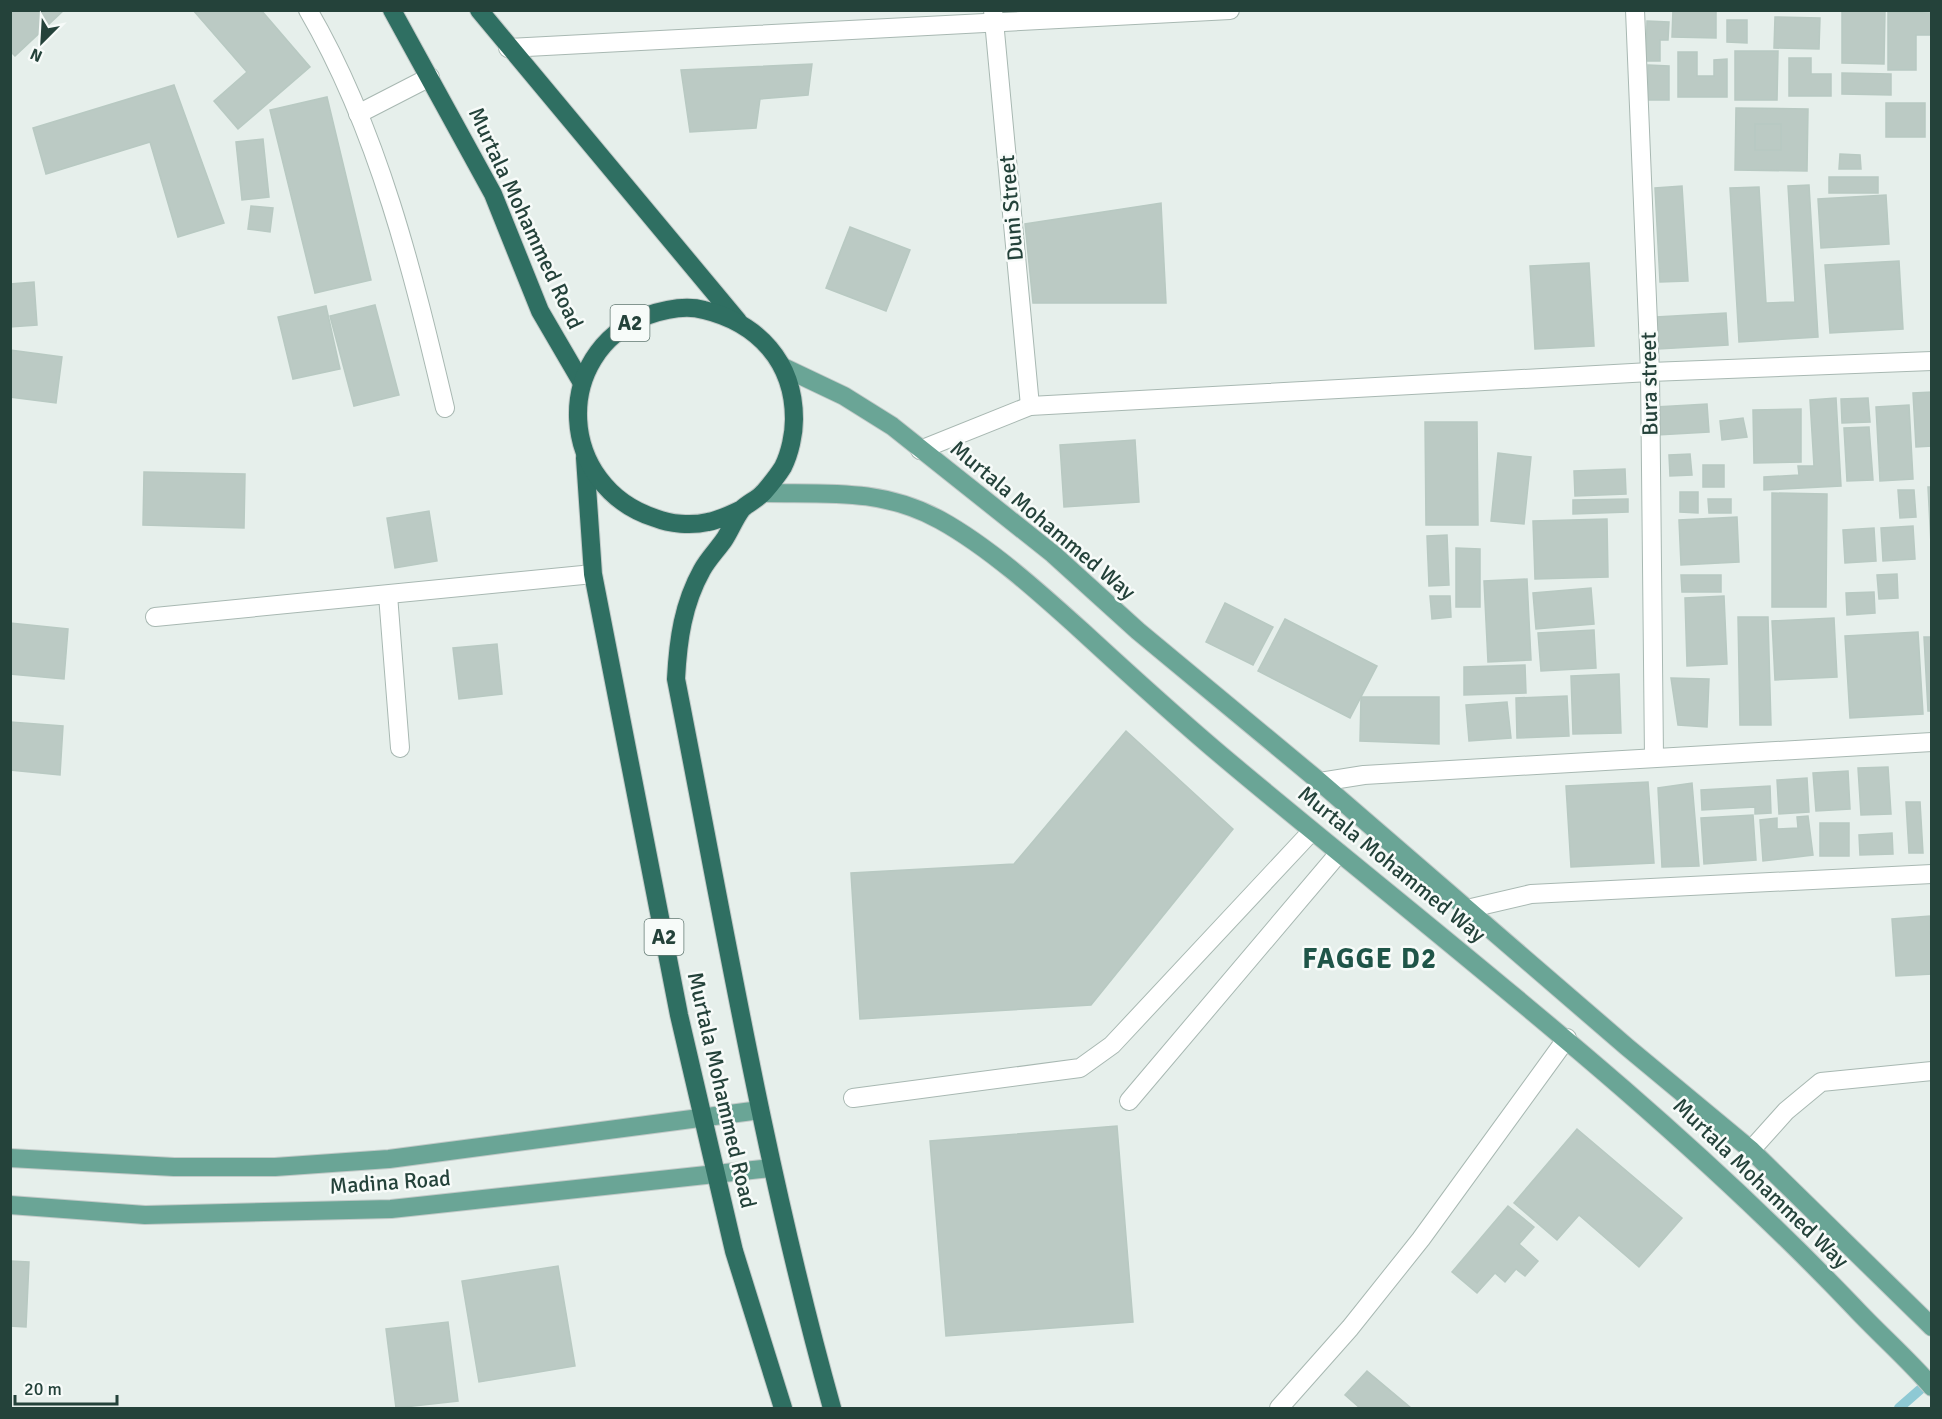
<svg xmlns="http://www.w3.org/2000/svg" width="1942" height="1419" viewBox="0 0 1942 1419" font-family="Signika,sans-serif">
<rect width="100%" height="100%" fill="#e6efeb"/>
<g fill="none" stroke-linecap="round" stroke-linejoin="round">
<!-- stream -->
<polyline stroke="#8ec9d4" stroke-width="10" points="1899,1408 1931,1380"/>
</g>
<!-- building -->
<g fill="#bbcac4" stroke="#b8c9c2" stroke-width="1.5">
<polygon points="10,10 64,10 15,56 10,51"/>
<polygon points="193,10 261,10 310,67 238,129 214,101 247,72"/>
<polygon points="1673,10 1716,10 1716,38 1672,37"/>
<polygon points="1842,10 1885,10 1884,64 1842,63"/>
<polygon points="1888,12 1932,13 1932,35 1916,35 1916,70 1888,70"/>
<polygon points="1775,17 1820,18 1819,49 1774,48"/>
<polygon points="1727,20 1747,20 1747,43 1727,42"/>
<polygon points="1647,21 1669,22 1668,40 1660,40 1660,61 1646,61"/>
<polygon points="1735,51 1778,51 1777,100 1735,100"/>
<polygon points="1678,52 1697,52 1697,76 1714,76 1714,60 1727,59 1727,97 1678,97"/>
<polygon points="1789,58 1811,58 1811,74 1831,74 1831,96 1789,96"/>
<polygon points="812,64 808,95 760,99 756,128 690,132 681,70"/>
<polygon points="1648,65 1669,66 1669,100 1648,100"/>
<polygon points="1842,73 1891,74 1891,95 1842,94"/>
<polygon points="174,85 224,223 178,237 150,142 46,174 33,128"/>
<polygon points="327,97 371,280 315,293 270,110"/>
<rect x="1886" y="103" width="39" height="34"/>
<polygon points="1736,108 1808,109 1807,171 1735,170"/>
<rect x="1755" y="124" width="26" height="26"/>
<polygon points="263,139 269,197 242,200 236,142"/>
<polygon points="1840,154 1860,155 1861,169 1839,169"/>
<rect x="1829" y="177" width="49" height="16"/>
<polygon points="1809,185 1818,337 1739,342 1730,188 1759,187 1766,303 1795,302 1788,186"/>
<polygon points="1682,186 1688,281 1660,282 1655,188"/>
<polygon points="1886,195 1889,244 1821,248 1818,199"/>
<polygon points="1161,203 1166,303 1033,303 1025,224"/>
<polygon points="251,206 273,208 270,232 248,229"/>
<polygon points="850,227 910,250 886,311 826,288"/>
<polygon points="1899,261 1903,329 1830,333 1825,265"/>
<polygon points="1589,263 1594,346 1535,349 1530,266"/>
<polygon points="34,282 37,325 10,327 10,284"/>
<polygon points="375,305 399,395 354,406 330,316"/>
<polygon points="326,306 340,369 293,379 278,317"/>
<polygon points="1726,313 1728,345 1658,349 1656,317"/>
<polygon points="10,350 62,357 56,403 10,397"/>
<polygon points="1932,392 1932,446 1916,447 1913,393"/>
<polygon points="1836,398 1841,486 1764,490 1764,477 1799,475 1798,466 1814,466 1810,400"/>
<polygon points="1868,398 1870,422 1842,423 1841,399"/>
<polygon points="1707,404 1709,432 1657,435 1656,407"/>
<polygon points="1909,405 1913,479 1880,481 1876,407"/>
<polygon points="1801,409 1801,462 1754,463 1753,410"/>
<polygon points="1743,418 1747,437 1722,440 1720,421"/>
<polygon points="1425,422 1477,422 1478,525 1426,525"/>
<polygon points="1869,427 1873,480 1847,481 1844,428"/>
<polygon points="1135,440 1139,502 1064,507 1060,445"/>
<polygon points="1498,453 1531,457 1524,524 1491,521"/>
<polygon points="1690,454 1692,475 1670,476 1669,455"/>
<rect x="1703" y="465" width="21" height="22"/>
<polygon points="1625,469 1626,494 1575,496 1574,471"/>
<polygon points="144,472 245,474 244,528 143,525"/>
<polygon points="1928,487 1932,487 1932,544 1931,544"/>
<polygon points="1898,490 1914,490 1916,517 1900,518"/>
<polygon points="1680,492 1698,492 1698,513 1680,512"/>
<polygon points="1772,493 1827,494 1826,607 1772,607"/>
<polygon points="1628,499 1628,512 1573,514 1573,500"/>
<polygon points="1708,499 1731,499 1731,513 1709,513"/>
<polygon points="429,511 437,561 395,568 387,518"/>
<polygon points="1737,517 1739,562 1681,565 1679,520"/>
<polygon points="1607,519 1608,577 1535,579 1533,521"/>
<polygon points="1913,526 1915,559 1883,561 1881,528"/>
<polygon points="1874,528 1876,561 1845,563 1843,530"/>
<polygon points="1447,535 1449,585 1429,586 1427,536"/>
<polygon points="1456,548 1480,549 1480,607 1456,607"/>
<polygon points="1897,574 1898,598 1879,599 1877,575"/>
<polygon points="1681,575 1721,575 1721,592 1682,592"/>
<polygon points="1527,579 1531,660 1488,662 1484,581"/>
<polygon points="1591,588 1594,624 1536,629 1533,593"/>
<polygon points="1874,592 1875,613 1847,615 1846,593"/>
<polygon points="1430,596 1450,596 1451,617 1432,619"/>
<polygon points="1724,596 1727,664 1687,666 1685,598"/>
<polygon points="1225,603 1273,627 1253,665 1206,642"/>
<polygon points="1738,617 1768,617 1771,725 1740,725"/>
<polygon points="1834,618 1837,677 1775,680 1772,621"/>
<polygon points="1285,619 1377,666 1350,718 1258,671"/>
<polygon points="10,623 68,629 64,679 10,674"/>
<polygon points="1594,630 1596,668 1541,671 1538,633"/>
<polygon points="1918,632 1923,714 1850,718 1845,636"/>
<polygon points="1924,637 1932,637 1932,711 1928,711"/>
<polygon points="497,644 502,694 459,699 453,648"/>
<polygon points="1525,665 1526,693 1464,695 1464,667"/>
<polygon points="1619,674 1621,733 1573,734 1571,676"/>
<polygon points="1671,678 1709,679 1707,727 1678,725"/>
<polygon points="1567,696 1569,736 1517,738 1516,698"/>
<polygon points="1361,697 1439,697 1439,744 1360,741"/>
<polygon points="1507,702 1511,738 1469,741 1466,705"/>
<polygon points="10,722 63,726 60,775 10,770"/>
<polygon points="1126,731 1233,829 1091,1005 860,1019 851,873 1014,864"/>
<polygon points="1888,767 1891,814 1861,815 1858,768"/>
<polygon points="1848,771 1850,809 1816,811 1813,773"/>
<polygon points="1807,778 1809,812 1779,814 1777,780"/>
<polygon points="1648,782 1654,863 1571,867 1566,786"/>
<polygon points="1692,783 1699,866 1662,867 1658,788"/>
<polygon points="1770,786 1771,813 1755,814 1755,807 1702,810 1701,790"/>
<polygon points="1906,802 1920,802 1923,853 1909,853"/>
<polygon points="1753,815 1756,860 1704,864 1701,818"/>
<polygon points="1808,816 1813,855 1763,861 1760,820 1777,818 1777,829 1798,828 1797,817"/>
<rect x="1820" y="823" width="29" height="33"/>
<polygon points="1892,833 1893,854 1860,855 1859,835"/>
<polygon points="1930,916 1932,974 1896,976 1892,919"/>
<polygon points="1117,1126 1133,1322 946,1336 930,1141"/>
<polygon points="1577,1129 1682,1218 1639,1267 1579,1215 1557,1240 1514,1203"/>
<polygon points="1508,1206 1534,1227 1519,1244 1538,1261 1525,1276 1516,1269 1505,1282 1495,1273 1477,1293 1452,1272"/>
<polygon points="10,1261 29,1262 26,1327 10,1326"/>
<polygon points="558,1266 575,1366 479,1382 462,1281"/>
<polygon points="448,1322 458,1401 396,1408 386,1329"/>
<polygon points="1367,1371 1411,1408 1360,1408 1345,1395"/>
</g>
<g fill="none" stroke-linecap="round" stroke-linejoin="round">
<!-- minor casing -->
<g stroke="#a8b8b2" stroke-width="20">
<g id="minor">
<path d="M308,10C379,132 413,273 445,408"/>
<polyline points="993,10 1030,406"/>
<polyline points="1635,10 1650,372 1654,757"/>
<polyline points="508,48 1230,10"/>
<polyline points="358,114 430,77"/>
<polyline points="920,450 1030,406 1650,372 1932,361"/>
<polyline points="388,595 400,748"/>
<polyline points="155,617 593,574"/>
<polyline points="1320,782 1364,775 1932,742"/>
<polyline points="1467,909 1531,894 1932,874"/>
<polyline points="853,1098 1080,1068 1112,1045 1312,831"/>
<polyline points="1129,1101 1339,853"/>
<polyline points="1751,1150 1786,1111 1821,1082 1932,1071"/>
<polyline points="1279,1408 1350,1328 1421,1239 1567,1038"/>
</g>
</g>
<!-- major casing -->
<g stroke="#c2cac8" stroke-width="20">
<g id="major">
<polyline points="783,367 844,396 892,426 1053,554 1138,631 1320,782 1627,1047 1751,1150 1932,1327"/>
<path d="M763,493C826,494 882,488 940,520C989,547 1040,593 1082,631C1132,677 1182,723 1234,766C1446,943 1662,1106 1853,1306C1879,1334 1907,1358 1932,1387"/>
<polyline points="10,1158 174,1167 275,1167 389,1159 760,1110"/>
<polyline points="10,1205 145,1215 391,1209 771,1168"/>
</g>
</g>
<!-- highway casing -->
<g stroke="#c2cac8" stroke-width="20">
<g id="highway">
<polyline points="392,10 493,194 540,311 582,383"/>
<polyline points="479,10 738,321"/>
<polyline points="585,458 593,574 679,1015 734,1251 783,1408"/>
<path d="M742,509C731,514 720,520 708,522C691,526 670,524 655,518C558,487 550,354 646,316C663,310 686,305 704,310C758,323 794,362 794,419C794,434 790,453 783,467C778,475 770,485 764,492C758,499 748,503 742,509C735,518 730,531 724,540C717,550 708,559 702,570C683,604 678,640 676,679C724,923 765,1168 832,1408"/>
</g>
</g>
<!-- minor -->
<use href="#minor" stroke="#fff" stroke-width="18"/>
<!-- major -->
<use href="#major" stroke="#6aa596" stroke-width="18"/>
<!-- highway -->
<use href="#highway" stroke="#2f6f62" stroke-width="18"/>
</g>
<g text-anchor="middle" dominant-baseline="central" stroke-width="5" stroke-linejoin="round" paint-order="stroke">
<!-- shield labels -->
<g fill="#f7fbf9" stroke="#637a73" stroke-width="1.5">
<rect x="610.5" y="305" width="39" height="36" rx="4.5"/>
<rect x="644.5" y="919" width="39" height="36" rx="4.5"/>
</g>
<g font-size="21" font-weight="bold" fill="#24423a">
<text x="630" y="323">A2</text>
<text x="664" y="937">A2</text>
</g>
<!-- street labels -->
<g font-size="22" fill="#24423a" stroke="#f7fbf9">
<text transform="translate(1011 208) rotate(-95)">Duni Street</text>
<text transform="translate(526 218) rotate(65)">Murtala Mohammed Road</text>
<text transform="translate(1649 384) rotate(-91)">Bura street</text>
<text transform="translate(1043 520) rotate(40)">Murtala Mohammed Way</text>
<text transform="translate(1392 864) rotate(39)">Murtala Mohammed Way</text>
<text transform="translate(722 1090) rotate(77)">Murtala Mohammed Road</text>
<text transform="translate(390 1182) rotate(-4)">Madina Road</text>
<text transform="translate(1761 1183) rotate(44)">Murtala Mohammed Way</text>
</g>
<!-- district labels -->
<g font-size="28" font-weight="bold" letter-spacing="1.5" fill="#1f5548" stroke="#f7fbf9">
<text x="1370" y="959">FAGGE D2</text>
</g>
</g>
<!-- border -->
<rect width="1942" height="1419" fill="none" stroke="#24423a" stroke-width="24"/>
<!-- north arrow -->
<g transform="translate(42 42) rotate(204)" stroke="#f7fbf9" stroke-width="4.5" paint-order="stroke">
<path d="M0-4.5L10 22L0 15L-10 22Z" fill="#24423a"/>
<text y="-9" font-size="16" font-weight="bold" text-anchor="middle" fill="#24423a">N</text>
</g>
<!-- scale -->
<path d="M15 1395v9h102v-9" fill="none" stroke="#24423a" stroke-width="3"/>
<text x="24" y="1395" font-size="18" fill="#24423a" stroke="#f7fbf9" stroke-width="4.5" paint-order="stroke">20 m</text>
</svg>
